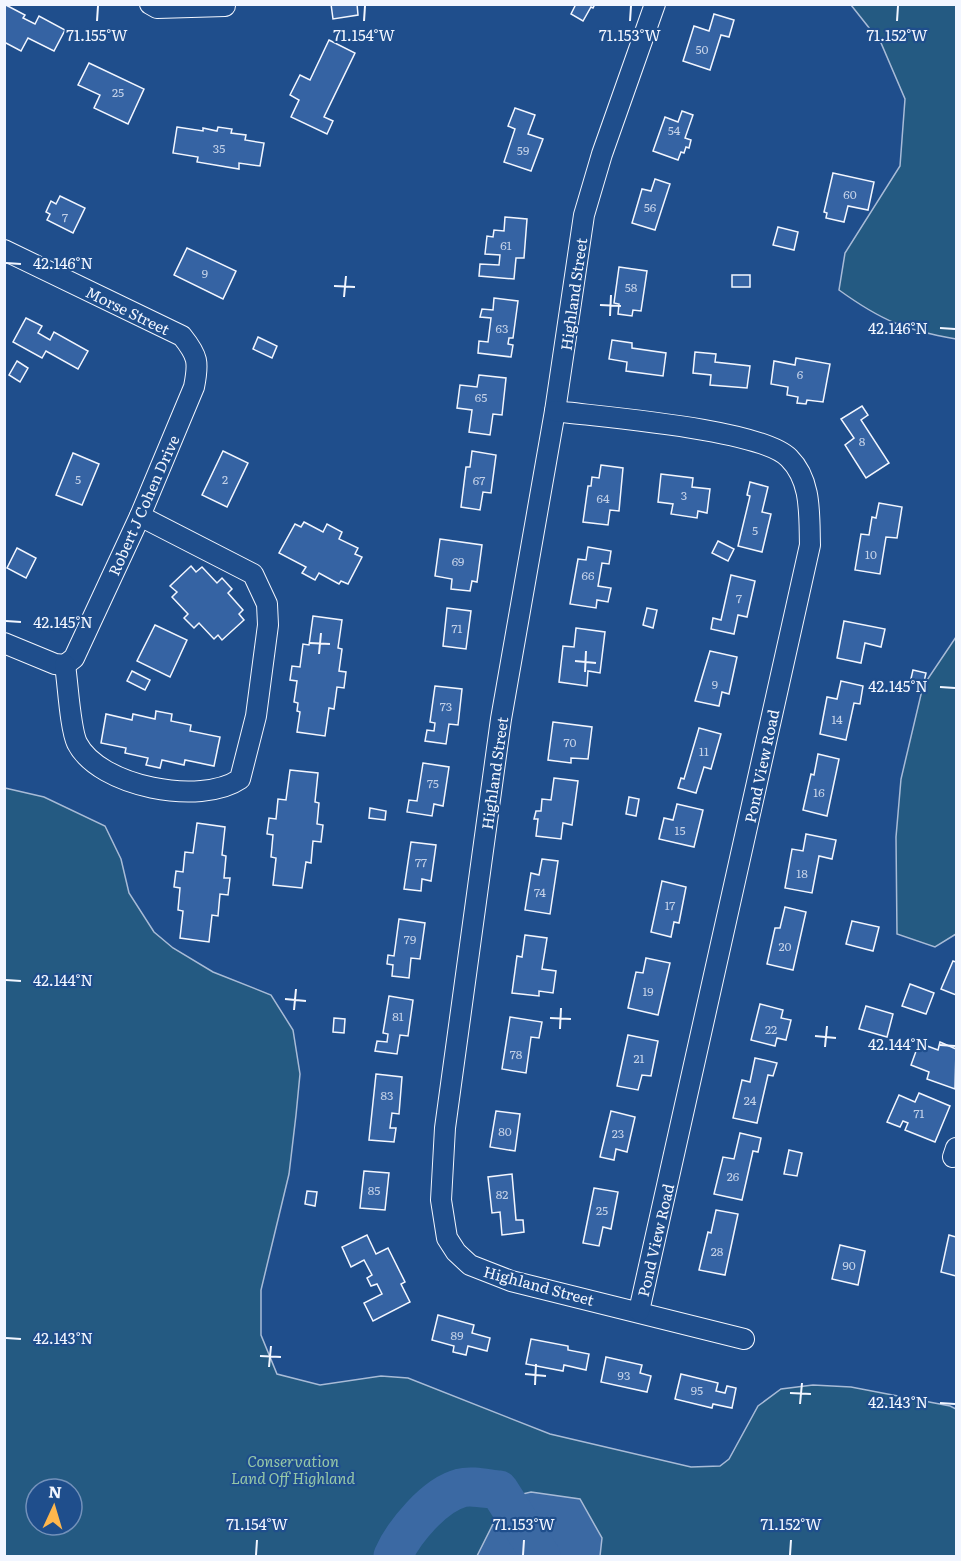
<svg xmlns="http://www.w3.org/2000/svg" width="961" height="1561" viewBox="0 0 961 1561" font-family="Literata,serif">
<rect width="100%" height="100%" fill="#1f4e8c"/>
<!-- green -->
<g fill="#245a82" stroke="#a8bbd7" stroke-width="1.5" fill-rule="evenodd">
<path d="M851,5H956V339C905,330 882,321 839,290L845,253L900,166L905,99L881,43Z"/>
<polygon points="956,637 956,934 935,947 897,934 896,837 901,779 923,686"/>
<path d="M5,788L44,797L105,826L121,859L129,893L154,932L173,948L213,972L271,995L293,1030L300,1074L296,1115L289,1174L261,1290V1335L277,1374L320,1385L381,1376L408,1378L550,1434L691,1467L720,1466L729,1459L758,1406L781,1389L813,1385L851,1387L950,1406L956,1409V1556H5ZM36,1489H72V1525H36Z"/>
</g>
<!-- water -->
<polygon fill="#3b69a3" stroke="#a8bbd7" stroke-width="1.5" points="531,1492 580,1499 602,1538 600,1556 477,1556 506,1498"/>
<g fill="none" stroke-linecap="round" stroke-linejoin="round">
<!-- river -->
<path stroke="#3b69a3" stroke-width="39" d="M393,1556C403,1533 434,1495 461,1488C471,1485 488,1489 499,1490L541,1556"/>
</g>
<!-- building -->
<g fill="#3563a3" stroke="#f2f6ff" stroke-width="1.5">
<polygon points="4,4 25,15 23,18 35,24 39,16 65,30 54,51 28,38 21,51 4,42"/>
<polygon points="331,4 357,4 358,15 333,19"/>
<polygon points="576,4 595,4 593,8 591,7 583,21 571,14"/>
<polygon points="714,14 734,20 729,37 721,35 710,70 683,61 694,26 709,31"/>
<polygon points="329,40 355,53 324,117 333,121 327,134 291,117 299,100 290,95 300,75 310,80"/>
<polygon points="89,63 144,89 128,124 94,108 100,95 78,85"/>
<polygon points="515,108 535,115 528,134 543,139 531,171 504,162 515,129 508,126"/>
<polygon points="682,111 693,115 685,138 691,140 689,148 686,147 684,153 681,152 678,160 653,151 665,117 678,122"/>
<polygon points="177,127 203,131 203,128 217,131 218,127 232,129 231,133 246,135 245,140 264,143 260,166 239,163 239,169 197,162 198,157 173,153"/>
<polygon points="833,173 874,182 868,210 848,206 844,222 826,218 827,213 824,212"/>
<polygon points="655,179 670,184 655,230 632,223 642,189 651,191"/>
<polygon points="60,196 85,208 73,233 47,220 50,214 46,212 51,201 56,204"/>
<polygon points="505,217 527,219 524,258 516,258 514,279 479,276 480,264 499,265 500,255 485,254 487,236 493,237 494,230 504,231"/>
<polygon points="778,227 798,232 794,250 773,245"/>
<polygon points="187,248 236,271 223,299 174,275"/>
<polygon points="619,267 647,271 641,311 633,310 632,316 618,314 619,304 614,303"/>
<rect x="732" y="275" width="18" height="12"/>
<polygon points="494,298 518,301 513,338 509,338 508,344 513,345 511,357 478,353 479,341 488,342 491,318 480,317 482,309 493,310"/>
<polygon points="26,318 42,326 38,333 50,340 54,332 88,351 78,369 46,351 42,358 13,342"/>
<polygon points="258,337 277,346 272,358 253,349"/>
<polygon points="612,340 632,343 632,348 666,353 663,376 626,371 627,362 609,359"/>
<polygon points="695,352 716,354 715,362 750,366 747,388 710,385 711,375 693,373"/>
<polygon points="796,358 830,364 823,402 807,400 806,404 797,403 798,397 787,395 788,387 771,384 774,361 795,365"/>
<polygon points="17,361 28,368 20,382 9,375"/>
<polygon points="479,375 506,378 502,415 493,414 490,435 469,432 472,410 457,408 460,385 477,387"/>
<polygon points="862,406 868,415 861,420 889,463 866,478 845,445 854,438 841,419"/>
<polygon points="223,451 248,463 227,507 202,495"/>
<polygon points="472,451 496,455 491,493 483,492 480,510 461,507 466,467 470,467"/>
<polygon points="73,453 99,464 82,505 56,495"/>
<polygon points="601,465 623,468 619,511 610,510 608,525 583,522 588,486 591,486 592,477 599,478"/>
<polygon points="661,474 693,478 692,487 710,489 707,513 698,511 697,518 671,514 673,504 658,502"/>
<polygon points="750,482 768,487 762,512 771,514 762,552 738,546 750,496 747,495"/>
<polygon points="879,503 902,507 897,538 886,537 880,574 855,570 861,534 869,535 872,517 876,518"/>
<polygon points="304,522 323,532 327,524 342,532 339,539 358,548 355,554 362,557 348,584 341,581 339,584 319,573 315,580 302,573 306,567 279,553 295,524 301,527"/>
<polygon points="440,539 482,545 477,582 472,581 470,591 451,589 452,579 435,576"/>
<polygon points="718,541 734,549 728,561 712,553"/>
<polygon points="588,547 611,551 609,564 602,563 598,586 611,588 608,602 597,600 596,608 570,604 578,559 586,560"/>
<polygon points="17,548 36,558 26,578 7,568"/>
<polygon points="191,566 196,572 202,567 217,583 222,578 232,589 228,593 243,610 239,614 244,620 222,640 218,635 214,639 199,623 194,628 184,618 188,614 172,597 177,592 170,586"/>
<polygon points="731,575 755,581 747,617 738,615 734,634 711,629 713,618 721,620"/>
<polygon points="447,608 471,611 466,649 443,646"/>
<polygon points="647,608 657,610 653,628 643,625"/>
<polygon points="313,616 342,620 338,648 342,649 339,671 346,672 344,688 337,687 334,709 329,708 325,736 297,732 300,712 297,711 298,703 294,702 297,681 290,680 292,666 300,667 303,644 309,645"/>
<polygon points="844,621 885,629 881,647 865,643 861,663 837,658"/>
<polygon points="155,625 187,640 170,677 137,661"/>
<polygon points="576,628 605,632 600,673 588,671 587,686 559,682 563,646 574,647"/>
<polygon points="710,651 737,657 729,694 722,692 719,706 695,701"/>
<polygon points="913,670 926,673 923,686 910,683"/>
<polygon points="132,671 150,680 145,690 127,681"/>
<polygon points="841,681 863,686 860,704 854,703 846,740 820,734 827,697 837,699"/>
<polygon points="435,686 462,689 458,725 449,724 446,744 425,741 427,730 434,731 435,723 430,722"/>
<polygon points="156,711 172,714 171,721 191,725 190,731 220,737 214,766 185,760 184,765 162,760 160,768 146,765 148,758 125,753 126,748 101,743 106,714 132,720 133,714 155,719"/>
<polygon points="553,722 592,727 588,759 571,758 571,763 548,760"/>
<polygon points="699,728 721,734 711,769 704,767 696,793 678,788 681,778 684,779"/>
<polygon points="818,754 839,759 827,816 803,810 811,774 814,775"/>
<polygon points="423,763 449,767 443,806 434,804 432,816 407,812 409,800 417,801"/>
<polygon points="290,770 318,773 315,802 319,803 317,824 323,825 321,842 313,841 311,863 306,862 302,888 273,885 276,858 271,857 273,835 267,834 269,818 276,819 278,799 286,800"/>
<polygon points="554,778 578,781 572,825 563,823 561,839 536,836 538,819 534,819 536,811 541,811 542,799 551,800"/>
<polygon points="629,797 639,799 636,816 626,814"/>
<polygon points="677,804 703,810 694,847 659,839 664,818 673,820"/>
<polygon points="370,808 386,811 385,820 369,818"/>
<polygon points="197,823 225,827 222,855 226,856 224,878 230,878 228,895 220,894 218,916 212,915 209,942 180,938 183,911 178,910 180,888 174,887 176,871 183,872 185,852 193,853"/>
<polygon points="806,834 836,840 832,859 819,856 812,893 785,888 792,849 803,851"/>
<polygon points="411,842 436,845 431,881 422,879 421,891 404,889"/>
<polygon points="542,859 558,861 550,914 525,910 531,873 539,875"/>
<polygon points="662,881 686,887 679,923 674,922 671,937 651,932"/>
<polygon points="785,907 806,912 793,970 767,964 775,928 780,928"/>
<polygon points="399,919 425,923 420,959 411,958 409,978 392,976 393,965 387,964 388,955 394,956"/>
<polygon points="852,921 879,927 873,951 846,944"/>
<polygon points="525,935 547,938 542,969 556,971 553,993 539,991 539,996 512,993 517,956 522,957"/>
<polygon points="646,958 670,963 658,1015 628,1008 636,972 643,973"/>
<polygon points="953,961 956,962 956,995 941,989"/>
<polygon points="910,984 934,993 926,1014 902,1006"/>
<polygon points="389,996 413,1000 408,1036 400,1035 397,1054 375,1051 377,1041 387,1042 388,1034 383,1033"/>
<polygon points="760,1004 783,1010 781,1018 791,1020 786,1040 777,1038 775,1046 751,1040"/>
<polygon points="866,1006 893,1014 887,1037 859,1029"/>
<polygon points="510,1017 542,1022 539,1038 531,1037 526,1073 502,1069"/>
<polygon points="334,1018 345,1019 344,1033 333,1032"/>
<polygon points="628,1035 658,1041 651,1076 642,1075 638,1090 617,1086"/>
<polygon points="940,1042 956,1049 955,1089 927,1079 929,1072 911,1065 919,1043 938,1050"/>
<polygon points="755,1058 777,1063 773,1076 768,1075 757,1123 733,1118 742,1080 750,1082"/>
<polygon points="376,1074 402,1077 399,1114 392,1113 390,1128 396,1128 394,1142 369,1140"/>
<polygon points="919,1093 950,1106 935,1142 905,1130 908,1123 903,1121 900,1127 887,1122 899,1095 915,1102"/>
<polygon points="496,1111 520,1114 515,1151 490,1147"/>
<polygon points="611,1111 635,1117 627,1152 616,1149 614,1160 600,1157"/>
<polygon points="740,1133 761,1138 758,1152 753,1151 742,1200 714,1194 723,1157 734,1159"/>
<polygon points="789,1150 802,1153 797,1176 784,1174"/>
<polygon points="364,1171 389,1173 385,1210 360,1208"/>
<polygon points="512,1174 516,1220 523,1220 524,1232 502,1235 500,1212 492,1213 488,1177"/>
<polygon points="594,1188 618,1192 611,1229 603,1227 599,1246 583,1243"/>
<polygon points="307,1191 317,1192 315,1206 305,1204"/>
<polygon points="716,1210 738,1214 725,1275 699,1270 708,1232 711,1233"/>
<polygon points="367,1235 376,1254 388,1248 405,1282 401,1284 410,1302 373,1321 364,1303 382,1294 377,1284 371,1286 367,1278 372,1275 364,1260 351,1267 342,1247"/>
<polygon points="949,1235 956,1237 956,1276 941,1272"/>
<polygon points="840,1245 865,1251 858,1285 832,1279"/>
<polygon points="438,1315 474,1325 472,1333 490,1338 487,1351 468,1346 466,1355 453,1352 454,1346 432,1340"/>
<polygon points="531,1339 568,1346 568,1350 589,1354 586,1370 564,1365 563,1371 526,1364"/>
<polygon points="606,1357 642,1365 640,1373 651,1376 647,1392 601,1382"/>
<polygon points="681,1374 718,1383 716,1391 725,1393 727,1386 736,1388 732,1408 713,1404 712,1408 675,1399"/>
</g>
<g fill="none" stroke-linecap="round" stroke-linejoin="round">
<!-- minor casing -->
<g stroke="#f2f6ff" stroke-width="22">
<g id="minor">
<polyline points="150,4 157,8 225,6"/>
<polyline points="655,4 602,154 584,215 555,411 501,719 445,1128 441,1200 447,1238 456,1252 470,1265 511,1281 744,1339"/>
<path d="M4,250L182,336C198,356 199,362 194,387L140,516L74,658L65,665"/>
<path d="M555,411C601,417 761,429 789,458C812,481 809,515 810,545L639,1311"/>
<polyline points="4,643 55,664 65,665"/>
<path d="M65,665C68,684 70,728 77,743C99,787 201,806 240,779L256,716L268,625L267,604L253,574L140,516"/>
<polyline points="953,1157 956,1148"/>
</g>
</g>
<!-- minor -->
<use href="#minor" stroke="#1f4e8c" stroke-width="20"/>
</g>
<!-- ticks -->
<path fill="none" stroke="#f2f6ff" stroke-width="2" d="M97,21L98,6M364,21L365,6M630,21L631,6M897,21L898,6M6,263L21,264M334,286L355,287M344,297L346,276M600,305L621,306M610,316L611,295M940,328L955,329M6,621L21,622M310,643L330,644M319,654L321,633M575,661L596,663M585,672L586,651M940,687L955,688M6,980L21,981M285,999L306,1001M294,1010L296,989M550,1018L571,1019M560,1029L561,1008M815,1036L836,1038M940,1045L955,1046M825,1047L827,1026M6,1338L21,1339M260,1356L281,1357M269,1367L271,1346M525,1374L546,1376M535,1385L536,1364M790,1393L811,1394M940,1403L955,1404M800,1404L802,1383M256,1555L257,1540M523,1555L524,1540M790,1555L791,1540"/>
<g text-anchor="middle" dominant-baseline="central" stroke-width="4.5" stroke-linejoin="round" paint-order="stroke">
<!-- number labels -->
<g font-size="12" fill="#c3d1e8">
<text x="702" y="49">50</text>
<text x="118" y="92">25</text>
<text x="674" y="130">54</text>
<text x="219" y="148">35</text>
<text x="523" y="150">59</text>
<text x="850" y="194">60</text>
<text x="650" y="207">56</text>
<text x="65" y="217">7</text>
<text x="506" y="245">61</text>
<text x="205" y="273">9</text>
<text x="631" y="287">58</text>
<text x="502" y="328">63</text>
<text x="800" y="374">6</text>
<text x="481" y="397">65</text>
<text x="862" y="441">8</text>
<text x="78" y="479">5</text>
<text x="225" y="479">2</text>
<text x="479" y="480">67</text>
<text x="684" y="495">3</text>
<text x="603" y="498">64</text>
<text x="755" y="530">5</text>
<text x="871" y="554">10</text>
<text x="458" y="561">69</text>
<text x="588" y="575">66</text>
<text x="739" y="598">7</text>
<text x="457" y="628">71</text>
<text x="715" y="684">9</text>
<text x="446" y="706">73</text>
<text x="837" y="719">14</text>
<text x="570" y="742">70</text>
<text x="704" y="751">11</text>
<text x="433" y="783">75</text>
<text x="819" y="792">16</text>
<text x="680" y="830">15</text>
<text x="421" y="862">77</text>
<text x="802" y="873">18</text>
<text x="540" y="892">74</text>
<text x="670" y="905">17</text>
<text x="410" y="939">79</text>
<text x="785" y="946">20</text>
<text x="648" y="991">19</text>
<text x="398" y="1016">81</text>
<text x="771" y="1029">22</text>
<text x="516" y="1054">78</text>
<text x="639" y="1058">21</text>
<text x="387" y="1095">83</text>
<text x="750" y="1100">24</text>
<text x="919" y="1113">71</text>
<text x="505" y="1131">80</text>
<text x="618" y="1133">23</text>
<text x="733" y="1176">26</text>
<text x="374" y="1190">85</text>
<text x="502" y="1194">82</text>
<text x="602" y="1210">25</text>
<text x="717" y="1251">28</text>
<text x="849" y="1265">90</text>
<text x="457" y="1335">89</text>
<text x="624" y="1375">93</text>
<text x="697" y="1390">95</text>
</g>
<!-- street labels -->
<g font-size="15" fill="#f2f6ff" stroke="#1f4e8c">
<text transform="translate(573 294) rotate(-82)">Highland Street</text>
<text transform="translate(128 310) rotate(26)">Morse Street</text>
<text transform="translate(143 505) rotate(-66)">Robert J Cohen Drive</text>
<text transform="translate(761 766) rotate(-78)">Pond View Road</text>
<text transform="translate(494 773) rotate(-82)">Highland Street</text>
<text transform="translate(655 1240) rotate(-77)">Pond View Road</text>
<text transform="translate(539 1285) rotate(15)">Highland Street</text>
</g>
<!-- park labels -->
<g font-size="15" font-style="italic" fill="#97c8a6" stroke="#1f4e8c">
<text x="293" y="1460">Conservation<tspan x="293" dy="17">Land Off Highland</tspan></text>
</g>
</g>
<g font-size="15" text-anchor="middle" fill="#f2f6ff" stroke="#1f4e8c" stroke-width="4.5" stroke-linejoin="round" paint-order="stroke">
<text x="97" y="41">71.155°W</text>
<text x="364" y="41">71.154°W</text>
<text x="630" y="41">71.153°W</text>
<text x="897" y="41">71.152°W</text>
<text x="63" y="269">42.146°N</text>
<text x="898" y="334">42.146°N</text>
<text x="63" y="628">42.145°N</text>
<text x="898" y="692">42.145°N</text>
<text x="63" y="986">42.144°N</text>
<text x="898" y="1050">42.144°N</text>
<text x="63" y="1344">42.143°N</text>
<text x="898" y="1408">42.143°N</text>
<text x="257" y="1530">71.154°W</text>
<text x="524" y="1530">71.153°W</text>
<text x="791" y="1530">71.152°W</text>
</g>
<!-- border -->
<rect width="961" height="1561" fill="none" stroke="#f2f6ff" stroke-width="12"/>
<!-- north arrow -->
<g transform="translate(54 1507) rotate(4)"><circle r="28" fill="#1f4e8c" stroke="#7391ba" stroke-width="1.5"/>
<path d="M0-4.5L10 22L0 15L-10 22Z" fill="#ffb74d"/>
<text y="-9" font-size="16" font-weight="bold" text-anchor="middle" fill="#f2f6ff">N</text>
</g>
</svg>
